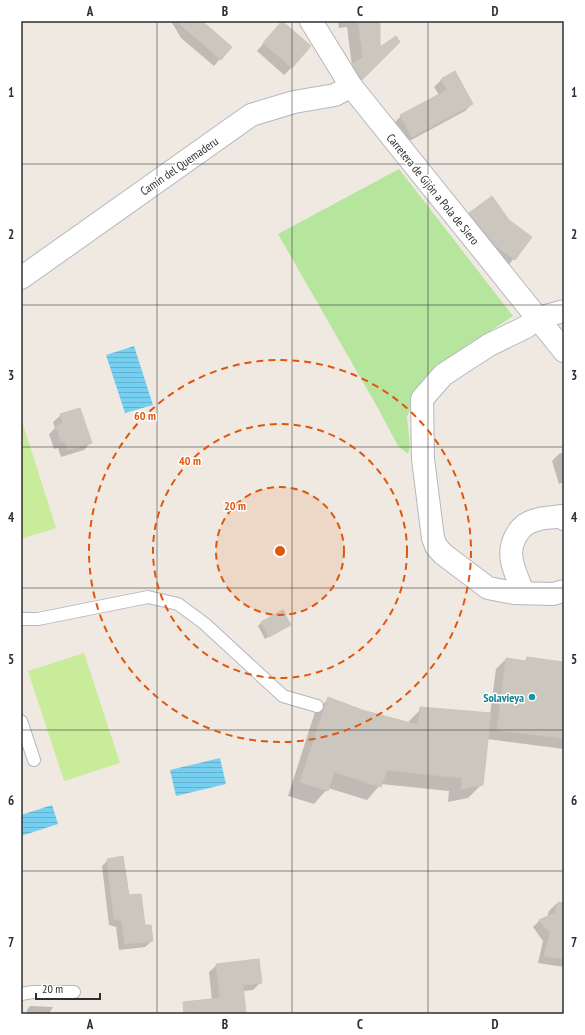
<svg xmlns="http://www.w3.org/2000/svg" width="585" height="1035" viewBox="0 0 585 1035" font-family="'PT Sans Narrow',sans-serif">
<defs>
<pattern id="water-rules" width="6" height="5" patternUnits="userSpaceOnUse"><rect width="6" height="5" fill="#75cff0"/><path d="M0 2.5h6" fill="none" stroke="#66b2ce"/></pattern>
</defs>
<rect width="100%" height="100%" fill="#efe9e1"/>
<!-- garden -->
<polygon fill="#b6e59e" points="399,169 513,316 448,359 419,387 407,417 410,447 408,454 398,446 379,410 278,234"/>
<!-- pitch -->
<g fill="#c9ec9a">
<polygon points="21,418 56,528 21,539"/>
<polygon points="84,653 120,763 64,781 28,671"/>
</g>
<!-- water -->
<g fill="url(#water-rules)">
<polygon points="134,346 153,405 125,413 106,355"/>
<polygon points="220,758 226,784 176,796 170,770"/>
<polygon points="52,805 58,824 21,836 21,815"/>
</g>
<!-- shadow -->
<g fill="#0003">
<polygon points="171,21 207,21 203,24 220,59 214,66 181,38"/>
<polygon points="338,21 379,21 379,49 399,42 351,90 342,76 352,66 347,27 339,28"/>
<polygon points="275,30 292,67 284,75 257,51"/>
<polygon points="441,80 472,104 465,111 404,144 394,123 401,116 439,95 434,87"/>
<polygon points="470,213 531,237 507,267 463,221"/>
<polygon points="61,415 91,442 84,450 61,457 58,448 54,449 49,434 55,428 53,422"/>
<polygon points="564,452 564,482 559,484 552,461 559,454"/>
<polygon points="262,622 289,625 265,639 258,626"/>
<polygon points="527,658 564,666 564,749 487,739 482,784 468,798 448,802 449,791 381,784 367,800 328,788 314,804 288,796 315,712 328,699 362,711 407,723 421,709 490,714 496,669 506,659 524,662"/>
<polygon points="108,860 152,941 145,947 119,950 116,927 109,925 102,866"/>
<polygon points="556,904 564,905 564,967 538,963 543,941 533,927 540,920 547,917 549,911"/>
<polygon points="217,965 261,982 253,990 243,991 245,1014 189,1014 212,1000 209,972"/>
<polygon points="30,1006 53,1007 49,1014 27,1014 27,1010"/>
</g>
<!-- building -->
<g fill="#cbc7bf" stroke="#cbc5ba">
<polygon points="176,21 202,21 232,47 221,60"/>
<polygon points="282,21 311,46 292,68 263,43"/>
<polygon points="358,21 380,21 380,47 396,36 400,42 362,80 352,64 363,57"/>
<polygon points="455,71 473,104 412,137 400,115 447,90 441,79"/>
<polygon points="492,196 509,220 532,237 515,260 496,246 469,213"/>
<polygon points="80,408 92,443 68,450 65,441 61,442 56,426 63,423 60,414"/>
<polygon points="283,610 291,625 269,637 261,622"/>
<polygon points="527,657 563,662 564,738 497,730 506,658 526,661"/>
<polygon points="328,697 362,710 418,725 420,707 491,713 483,785 461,789 462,778 387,770 381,787 334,772 328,791 300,782"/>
<polygon points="123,856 129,895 141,894 145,925 151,925 153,941 125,944 122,921 114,919 107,859"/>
<polygon points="558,902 564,903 564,959 544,956 550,933 539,920 555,913"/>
<polygon points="259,959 262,983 243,985 246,1014 184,1014 183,1002 220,998 216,964"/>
</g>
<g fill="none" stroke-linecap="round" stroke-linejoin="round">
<!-- service casing -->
<g stroke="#b4b7c1" stroke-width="14">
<g id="service">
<polyline points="21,619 38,619 148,597 178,604 205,624 283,696 317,706"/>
<polyline points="21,721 34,760"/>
<polyline points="21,994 33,992 74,992"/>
</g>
</g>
<!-- minor casing -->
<g stroke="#b4b7c1" stroke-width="24">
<g id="minor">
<polyline points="21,278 251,115 294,102 335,95 351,86"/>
<polyline points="538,318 526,327 489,345 443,375 422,399 423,459 433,538 436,546 443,554 488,588 514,593 553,594 564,591"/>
<path d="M523,593C516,572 504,555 517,534C521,527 528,522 536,520C544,517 553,518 561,516L564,519"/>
</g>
</g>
<!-- tertiary casing -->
<g stroke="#b4b7c1" stroke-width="24">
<g id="tertiary">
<polyline points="311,21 351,86 564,351"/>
<polyline points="538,318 564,311"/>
</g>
</g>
<!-- service -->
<use href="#service" stroke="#fff" stroke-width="12"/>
<!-- minor -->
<use href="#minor" stroke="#fff" stroke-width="22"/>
<!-- tertiary -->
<use href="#tertiary" stroke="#fff" stroke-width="22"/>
</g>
<!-- grid -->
<path fill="none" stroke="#2e2e2e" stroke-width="1" stroke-opacity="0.55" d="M157,21V1014M292,21V1014M428,21V1014M21,164H564M21,305H564M21,447H564M21,588H564M21,730H564M21,871H564"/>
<!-- distance rings -->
<circle cx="280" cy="551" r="64" fill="#df570e" fill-opacity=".12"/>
<g fill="none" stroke="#df570e" stroke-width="2" stroke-dasharray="7 5">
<circle cx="280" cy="551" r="64"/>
<circle cx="280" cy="551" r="127"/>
<circle cx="280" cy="551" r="191"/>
</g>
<!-- markers -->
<circle fill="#0f9aa8" stroke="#fff" stroke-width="1.5" cx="532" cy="697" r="4"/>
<g text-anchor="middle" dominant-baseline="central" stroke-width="3" stroke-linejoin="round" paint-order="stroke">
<!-- street labels -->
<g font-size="12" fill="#2e2e2e" stroke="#fff">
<text transform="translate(179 166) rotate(-35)">Camín del Quemaderu</text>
<text transform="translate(433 189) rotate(51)">Carretera de Gijón a Pola de Siero</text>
</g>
<!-- culture labels -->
<g font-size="12" font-weight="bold" fill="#0d838f" stroke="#fff" text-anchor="end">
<text x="524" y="697">Solavieya</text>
</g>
</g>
<circle cx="280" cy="551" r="6" fill="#df570e" stroke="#fff" stroke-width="2"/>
<g font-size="12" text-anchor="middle" font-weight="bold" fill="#df570e" stroke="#fff" stroke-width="3" stroke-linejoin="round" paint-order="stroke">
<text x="145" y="420">60 m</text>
<text x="190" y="465">40 m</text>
<text x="235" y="510">20 m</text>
</g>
<!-- border -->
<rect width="585" height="1035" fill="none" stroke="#ffffff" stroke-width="44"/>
<!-- scale -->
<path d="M36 993v6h64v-6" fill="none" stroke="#2e2e2e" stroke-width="2"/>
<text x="42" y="993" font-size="12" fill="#2e2e2e" stroke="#ffffff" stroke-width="3" paint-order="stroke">20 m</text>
<rect x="22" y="22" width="541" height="991" fill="none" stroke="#2e2e2e" stroke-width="1.5"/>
<g font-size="13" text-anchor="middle" font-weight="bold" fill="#2e2e2e">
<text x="90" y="16">A</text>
<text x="225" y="16">B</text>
<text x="360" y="16">C</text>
<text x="495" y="16">D</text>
<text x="11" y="97">1</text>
<text x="574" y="97">1</text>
<text x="11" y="239">2</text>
<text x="574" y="239">2</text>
<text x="11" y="380">3</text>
<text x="574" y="380">3</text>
<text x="11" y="522">4</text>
<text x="574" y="522">4</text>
<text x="11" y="664">5</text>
<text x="574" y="664">5</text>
<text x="11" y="805">6</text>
<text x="574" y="805">6</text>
<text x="11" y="947">7</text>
<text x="574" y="947">7</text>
<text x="90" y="1029">A</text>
<text x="225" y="1029">B</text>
<text x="360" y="1029">C</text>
<text x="495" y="1029">D</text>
</g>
</svg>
